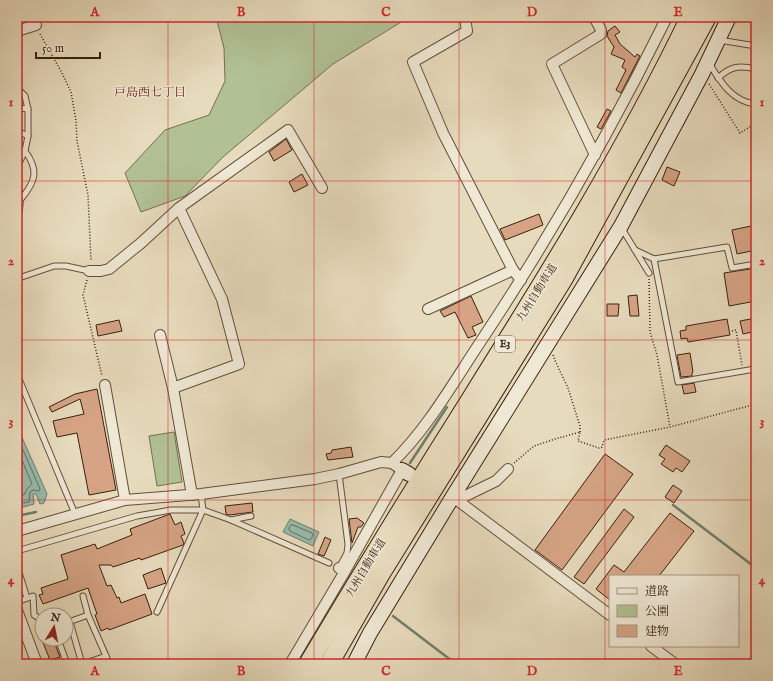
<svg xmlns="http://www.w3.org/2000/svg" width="773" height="681" viewBox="0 0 773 681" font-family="'IM FELL English','Noto Serif JP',serif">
<rect width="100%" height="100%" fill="#e7dbbd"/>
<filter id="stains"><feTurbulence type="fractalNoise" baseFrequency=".005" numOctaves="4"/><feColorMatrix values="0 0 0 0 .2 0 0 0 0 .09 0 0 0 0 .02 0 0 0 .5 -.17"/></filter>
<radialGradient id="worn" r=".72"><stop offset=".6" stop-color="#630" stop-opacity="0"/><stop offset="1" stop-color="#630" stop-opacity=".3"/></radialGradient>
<!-- green -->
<g fill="#b1c194" stroke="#757051">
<polygon points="216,17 406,17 406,19 333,64 223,157 185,196 141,212 125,173 165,130 209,115 225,81 224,48"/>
<polygon points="174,432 182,482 157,486 149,436"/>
</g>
<!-- water -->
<g fill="#97bbad" stroke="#717d6d">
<polygon points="17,426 47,494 44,503 40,504 36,494 33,494 34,504 20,508 17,498"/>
<polygon points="290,519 319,532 313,546 283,532"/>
</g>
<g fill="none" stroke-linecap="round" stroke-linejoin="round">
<!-- shore -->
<g stroke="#686e5e" stroke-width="1">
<polyline points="17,436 40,489 39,491 33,490 30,492 29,502 24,503 20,500 17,500"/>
<polyline points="17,448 32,484 27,489 24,495 17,495"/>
<polygon points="291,525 293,525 312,533 313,535 311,539 309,540 290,531 289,529"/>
</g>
<!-- stream -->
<g stroke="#717d6d" stroke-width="2.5">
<polyline points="410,463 447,407"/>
<polyline points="673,505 756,568"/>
<polyline points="17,516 36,512"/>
<polyline points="393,616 456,664"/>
<polyline points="747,664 756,651"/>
</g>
</g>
<!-- building -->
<g fill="#d6a485" stroke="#39200e">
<polygon points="615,26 620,32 615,35 620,44 635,57 637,54 640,56 621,93 616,90 626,70 622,67 625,60 611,54 614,47 607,36 608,31"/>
<polygon points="607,109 611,111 601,129 597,127"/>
<polygon points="286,139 292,150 274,161 269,152"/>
<polygon points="667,167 680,172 674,186 662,180"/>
<polygon points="302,174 308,185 294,192 289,182"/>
<polygon points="539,214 543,225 505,240 500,229"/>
<polygon points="756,225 756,250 737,254 732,230"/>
<polygon points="756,268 756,301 729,306 724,273"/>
<polygon points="637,295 639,316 630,316 628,296"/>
<polygon points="471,296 483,322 472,327 476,335 468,338 455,312 444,317 440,311"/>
<polygon points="607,304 619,304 618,316 607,316"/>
<polygon points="756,318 756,331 743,334 740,321"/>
<polygon points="727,319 730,335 688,342 687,338 681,339 680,331 686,330 686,326"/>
<polygon points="119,320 122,331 98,336 96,325"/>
<polygon points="690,353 693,372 692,373 692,376 681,377 677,355"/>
<polygon points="694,383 696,392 684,394 682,385"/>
<polygon points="97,389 116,490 89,495 77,433 57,437 53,421 84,414 80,399 52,412 49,407 75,394"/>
<polygon points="666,445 690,461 682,472 676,468 673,472 661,464 665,459 659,455"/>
<polygon points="351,447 353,457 328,460 326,454 331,453 332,450"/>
<polygon points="605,454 633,474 562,570 535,550"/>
<polygon points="673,485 682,491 674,503 665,497"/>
<polygon points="252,503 253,512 229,515 226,514 225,506"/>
<polygon points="624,509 634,517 584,584 574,577"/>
<polygon points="670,513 694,531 659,576 610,576 610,600 596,589 614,565 624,572"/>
<polygon points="170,514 175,525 181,522 185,534 181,536 184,543 183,545 141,560 140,558 113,567 111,565 99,565 107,586 111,585 117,598 119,597 121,603 145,594 152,614 109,630 108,628 101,631 95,615 97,614 88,588 43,604 39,595 43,594 41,588 68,579 61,555 95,544 97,549 132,535 130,529"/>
<polygon points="357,518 364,523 361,527 358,527 352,543 349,519"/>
<polygon points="325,537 331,540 324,556 318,554"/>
<polygon points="161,568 166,583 148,589 143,575"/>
<polygon points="46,639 53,639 60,657 50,660 42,640"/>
</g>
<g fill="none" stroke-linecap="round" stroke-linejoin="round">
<!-- lane casing -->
<g stroke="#644f3a" stroke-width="7">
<g id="lane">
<polyline points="754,17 756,30"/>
<polyline points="719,40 756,46"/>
<path d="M709,63C720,81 732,102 756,104"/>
<path d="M718,78C731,66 739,65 756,69"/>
<polyline points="17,88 25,96 28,109 28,136 25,151 17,167"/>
<polyline points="17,105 20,108 28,109"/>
<polyline points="17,131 28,136"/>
<path d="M17,149L25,151C39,170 36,181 21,199"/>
<path d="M17,184C22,196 21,207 17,219"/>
<polyline points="621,227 649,273"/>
<polyline points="635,250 654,259 678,382 755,369 756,375"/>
<polyline points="654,259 727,247 732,268 756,264"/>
<polyline points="19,278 54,266 66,266 89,271"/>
<polyline points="17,374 75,514"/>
<polyline points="201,494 203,510 231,520 251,516"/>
<polyline points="231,520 329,563"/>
<polyline points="17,551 137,516 171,510 203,510 157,612"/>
<polyline points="17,566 27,598"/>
<polyline points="339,568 347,553 348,544 339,474"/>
<polyline points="17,602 33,596 34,615 42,620"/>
<polyline points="70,622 82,664"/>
<polyline points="66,623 88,615 83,596"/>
<polyline points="58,639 67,664"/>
<polyline points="106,656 109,664"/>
<polyline points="83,664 106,656 88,615"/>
</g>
</g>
<!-- street casing -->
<g stroke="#644f3a" stroke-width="12">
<g id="street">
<polyline points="465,17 467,31 413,62 443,133 513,270 521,280"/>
<polyline points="594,17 601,30 601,34 552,64 595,155"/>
<polyline points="17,31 36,25"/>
<polyline points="89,271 101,271 109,269 141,243 179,208 288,130 322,188"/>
<polyline points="428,309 513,270"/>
<polyline points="160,335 173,388 192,495"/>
<polyline points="105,385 125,500"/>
<polyline points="173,388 239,364 222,299 179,208"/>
<path d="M392,463C428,428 453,383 481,341C550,237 612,129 667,17"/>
<polyline points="454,496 457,500 610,615"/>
<polyline points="457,500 496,481 508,469"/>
<polyline points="17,531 125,500 201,494 315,479 339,474 381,462 392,463 402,470 345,571 339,568"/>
<polyline points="17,610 37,664"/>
<polyline points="651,646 675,664"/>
<polyline points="290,664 345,571"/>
</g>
</g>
<!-- secondary casing -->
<g stroke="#39200e" stroke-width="16">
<g id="secondary">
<polyline points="402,470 409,474"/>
<polyline points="354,664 370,633 452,498 621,226 702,74 729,17"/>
</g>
</g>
<!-- highway casing -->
<g stroke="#39200e" stroke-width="20">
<g id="highway">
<path d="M308,664C361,575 415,487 470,400C548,275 626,150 690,17"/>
<polyline points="329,664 380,575 564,278 707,17"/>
</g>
</g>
<!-- path -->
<g stroke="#39200e" stroke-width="1.5" stroke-dasharray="1 2" stroke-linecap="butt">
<polyline points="40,34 62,73 71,92 76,121 77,141 88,195 91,261"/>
<polyline points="709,84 740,133 756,123"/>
<polyline points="649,279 650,332 657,355 670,427"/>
<polyline points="87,280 83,295 102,376"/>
<polyline points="732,331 736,330 742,365"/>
<polyline points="553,355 557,365 568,388 580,426 580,432"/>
<polyline points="514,463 534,446 555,439 580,432 578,441 599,448 602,447 604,440 670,427 756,404"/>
</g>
<!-- lane -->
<use href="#lane" stroke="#efe8d4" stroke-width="5"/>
<!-- street -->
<use href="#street" stroke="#efe8d4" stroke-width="10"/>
<!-- secondary -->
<use href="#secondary" stroke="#efe8d4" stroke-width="14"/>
<!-- highway -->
<use href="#highway" stroke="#e7dbbd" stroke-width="18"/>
</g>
<!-- grid -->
<path fill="none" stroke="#d62828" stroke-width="1" stroke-opacity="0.55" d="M168,17V664M314,17V664M459,17V664M605,17V664M17,181H756M17,340H756M17,500H756"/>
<g text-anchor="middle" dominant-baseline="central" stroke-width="3" stroke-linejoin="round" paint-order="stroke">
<!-- shield labels -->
<rect fill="#efe8d4" stroke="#705c49" stroke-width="1" x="495" y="336" width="20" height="16" rx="3"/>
<g font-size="10" font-weight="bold" fill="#39200e">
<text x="505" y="344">E3</text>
</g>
<!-- street labels -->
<g font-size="11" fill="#39200e" stroke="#efe8d4">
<text transform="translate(537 293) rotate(-58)">九州自動車道</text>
<text transform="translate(366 568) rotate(-59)">九州自動車道</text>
</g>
<!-- neighbourhood labels -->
<g font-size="12" fill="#7a1f14" stroke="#efe8d4">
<text x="150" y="92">戸島西七丁目</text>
</g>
</g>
<!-- margin -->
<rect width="773" height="681" fill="none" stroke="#e7dbbd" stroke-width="44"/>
<!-- legend -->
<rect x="609" y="575" width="130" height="72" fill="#efe8d4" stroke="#a69885"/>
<rect x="617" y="588" width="20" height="6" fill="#efe8d4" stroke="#a69885"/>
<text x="645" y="595" font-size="12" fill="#39200e">道路</text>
<rect x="617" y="605" width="20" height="12" fill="#b1c194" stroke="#a69885"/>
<text x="645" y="615" font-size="12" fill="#39200e">公園</text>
<rect x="617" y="625" width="20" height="12" fill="#d6a485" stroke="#a69885"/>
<text x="645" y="635" font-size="12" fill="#39200e">建物</text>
<!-- north arrow -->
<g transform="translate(54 627) rotate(10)"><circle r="19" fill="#efe8d4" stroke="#a69885"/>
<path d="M0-3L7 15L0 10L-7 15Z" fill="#8f2418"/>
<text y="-6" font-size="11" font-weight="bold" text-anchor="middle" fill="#39200e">N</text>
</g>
<!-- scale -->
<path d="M36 52v6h64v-6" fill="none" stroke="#39200e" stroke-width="2"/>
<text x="42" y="52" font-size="12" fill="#39200e" stroke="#efe8d4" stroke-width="3" paint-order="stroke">50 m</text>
<rect x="22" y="22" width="729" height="637" fill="none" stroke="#d62828" stroke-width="1.5"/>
<g font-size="13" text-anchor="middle" font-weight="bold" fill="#d62828">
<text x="95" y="16">A</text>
<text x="241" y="16">B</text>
<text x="386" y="16">C</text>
<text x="532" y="16">D</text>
<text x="678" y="16">E</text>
<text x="11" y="106">1</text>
<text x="762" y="106">1</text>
<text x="11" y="265">2</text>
<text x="762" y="265">2</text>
<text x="11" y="425">3</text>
<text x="762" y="425">3</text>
<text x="11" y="584">4</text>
<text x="762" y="584">4</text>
<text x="95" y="675">A</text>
<text x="241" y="675">B</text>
<text x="386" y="675">C</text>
<text x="532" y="675">D</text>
<text x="678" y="675">E</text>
</g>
<rect width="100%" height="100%" filter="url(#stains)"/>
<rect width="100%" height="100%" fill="url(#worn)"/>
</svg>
